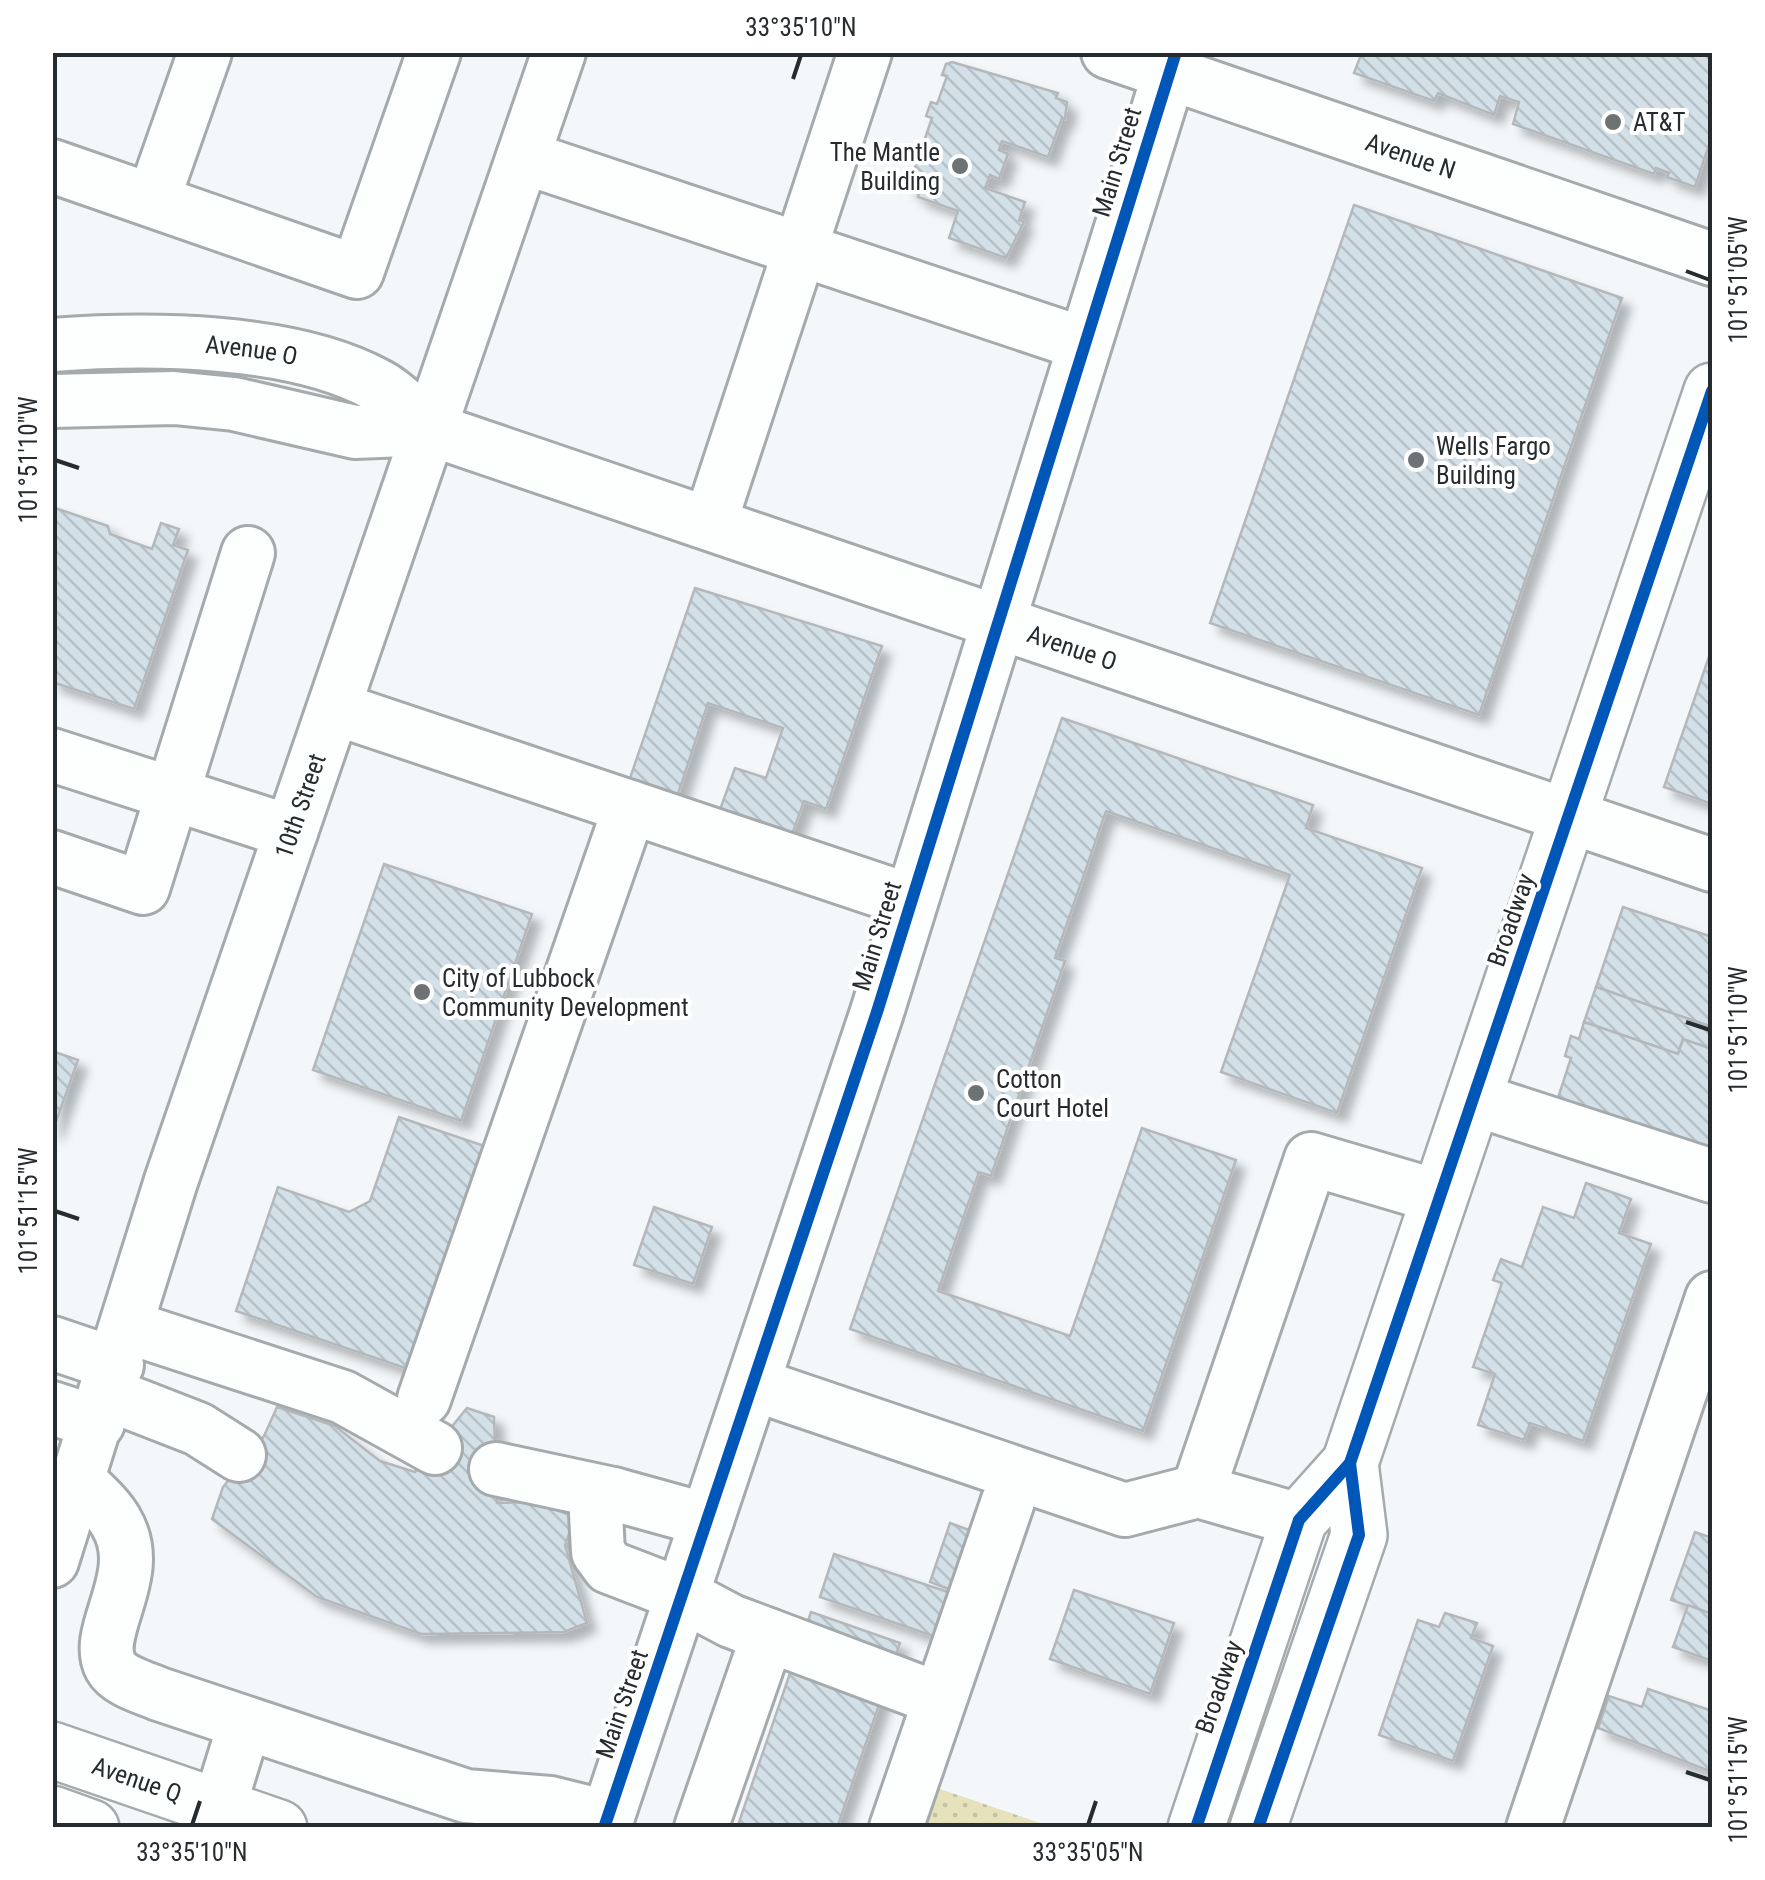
<svg xmlns="http://www.w3.org/2000/svg" width="1765" height="1880" viewBox="0 0 1765 1880" font-family="'Roboto Condensed',sans-serif">
<defs>
<pattern id="park-dots" width="8" height="8" patternUnits="userSpaceOnUse" patternTransform="scale(2.5)"><rect width="8" height="8" fill="#e5e2bc"/><path d="M2 2h.1M6 6h.1" fill="none" stroke="#c4c2a2" stroke-width="1.8" stroke-linecap="round"/></pattern>
<pattern id="building-back-hatch" width="6" height="6" patternUnits="userSpaceOnUse" patternTransform="scale(2.5)"><rect width="6" height="6" fill="#d4e0e8"/><path d="M-1 5l2 2M0 0l6 6M5-1l2 2" fill="none" stroke="#b6c0c7"/></pattern>
<filter id="shadow"><feDropShadow dx="9" dy="9" stdDeviation="5" flood-color="#0004"/></filter>
</defs>
<rect width="100%" height="100%" fill="#f3f7fa"/>
<!-- park -->
<polygon fill="url(#park-dots)" points="937,1788 1052,1827 923,1828"/>
<!-- building -->
<g fill="url(#building-back-hatch)" stroke="#b4b8bb" stroke-width="2.5" filter="url(#shadow)">
<polygon points="1362,52 1712,52 1712,136 1695,187 1667,177 1669,173 1656,168 1654,174 1513,124 1519,102 1500,96 1494,115 1438,93 1434,101 1354,73"/>
<polygon points="952,62 1058,93 1056,98 1067,102 1065,119 1062,118 1048,157 1002,141 999,150 1008,154 999,179 990,175 985,188 1025,202 1019,220 1024,222 1006,258 949,238 958,211 918,197 919,192 908,188 932,118 926,116 931,102 937,104 947,76 942,75 946,64"/>
<polygon points="1354,205 1622,298 1479,715 1210,623"/>
<polygon points="52,507 108,526 110,534 152,549 161,523 179,529 173,545 188,550 134,709 52,682"/>
<polygon points="695,588 882,646 826,809 804,801 789,843 717,818 735,768 766,778 783,728 708,703 675,803 627,787"/>
<polygon points="1712,648 1712,804 1664,787"/>
<polygon points="1062,718 1313,805 1306,828 1422,868 1337,1113 1221,1072 1290,875 1106,811 1055,958 1065,961 991,1176 979,1172 938,1291 1070,1336 1142,1128 1236,1160 1143,1431 850,1329"/>
<polygon points="384,864 532,914 461,1121 313,1070"/>
<polygon points="1623,907 1712,937 1712,1027 1596,987"/>
<polygon points="1596,987 1712,1027 1712,1049 1683,1039 1678,1054 1584,1022"/>
<polygon points="1584,1022 1678,1054 1683,1039 1712,1049 1712,1157 1556,1104 1571,1058 1565,1056 1571,1036 1579,1039"/>
<polygon points="52,1051 78,1060 52,1133"/>
<polygon points="399,1117 493,1149 417,1372 236,1311 278,1187 349,1212 370,1201"/>
<polygon points="1586,1183 1631,1199 1619,1233 1651,1244 1583,1441 1530,1423 1524,1440 1478,1425 1495,1374 1473,1367 1502,1283 1493,1280 1501,1259 1522,1267 1543,1207 1574,1218"/>
<polygon points="654,1207 712,1227 693,1284 634,1265"/>
<polygon points="277,1407 335,1426 380,1461 415,1472 467,1408 494,1417 497,1503 536,1502 575,1517 565,1545 587,1623 564,1632 421,1634 317,1597 212,1519 223,1487 264,1436"/>
<polygon points="950,1523 977,1533 957,1592 930,1582"/>
<polygon points="1695,1532 1712,1538 1712,1614 1671,1600"/>
<polygon points="834,1554 951,1593 936,1637 820,1597"/>
<polygon points="1074,1590 1174,1623 1150,1694 1050,1659"/>
<polygon points="1688,1605 1712,1614 1712,1661 1673,1647"/>
<polygon points="811,1612 900,1643 837,1828 737,1828"/>
<polygon points="1445,1613 1477,1623 1471,1638 1493,1646 1453,1761 1379,1735 1418,1620 1439,1627"/>
<polygon points="1648,1689 1712,1711 1712,1772 1598,1728 1609,1696 1642,1707"/>
</g>
<g fill="none" stroke-linecap="round" stroke-linejoin="round">
<!-- minor casing -->
<g stroke="#a5aaac" stroke-width="58">
<g id="minor">
<path id="s1" d="M1108,52L1712,259"/>
<polyline points="523,157 1084,344"/>
<polyline points="52,166 357,272 434,52"/>
<polyline points="153,200 205,52"/>
<path id="s2" d="M52,345C147,338 292,338 377,385C396,395 414,415 430,429"/>
<path id="s3" d="M52,401L174,398L234,404L355,432L430,429L1712,865"/>
<polyline points="710,523 865,52"/>
<polyline points="334,708 911,901"/>
<polyline points="52,755 291,832"/>
<polyline points="52,857 143,888 248,553"/>
<polyline points="1474,1099 1712,1176"/>
<polyline points="128,1327 343,1397 435,1448"/>
<polyline points="52,1343 117,1365"/>
<polyline points="753,1384 1125,1510 1198,1491 1299,1520"/>
<polyline points="108,1394 198,1429 239,1455"/>
<polyline points="424,1399 630,807"/>
<polyline points="52,1408 98,1423"/>
<polyline points="496,1469 613,1494"/>
<path d="M79,1481C91,1493 108,1507 116,1522C148,1575 91,1631 111,1667C119,1681 145,1688 159,1694L466,1796L550,1803L607,1817"/>
<polyline points="1198,1491 1311,1159 1440,1197"/>
<polyline points="707,1520 613,1494 596,1514 598,1552 609,1567 682,1595 731,1621 939,1699"/>
<path id="s4" d="M52,1561L171,1181L559,52"/>
<polyline points="219,1807 245,1723"/>
<polyline points="604,1828 877,1012 1176,52"/>
<polyline points="701,1828 768,1635"/>
<polyline points="896,1828 1008,1501"/>
<polyline points="1533,1828 1712,1298"/>
</g>
</g>
<!-- major casing -->
<g stroke="#a5aaac" stroke-width="60">
<g id="major">
<polyline points="1196,1828 1299,1520 1350,1463 1712,391"/>
<polyline points="1258,1828 1359,1535 1350,1463"/>
</g>
</g>
<!-- highway casing -->
<g stroke="#a5aaac" stroke-width="60">
<g id="highway">
<path id="s5" d="M52,1750L279,1828"/>
<polyline points="52,1814 91,1828"/>
</g>
</g>
<!-- minor -->
<use href="#minor" stroke="#fdfefe" stroke-width="52"/>
<!-- major -->
<use href="#major" stroke="#fdfefe" stroke-width="55"/>
<!-- highway -->
<use href="#highway" stroke="#fdfefe" stroke-width="55"/>
<!-- cycleway casing -->
<g stroke="#fff" stroke-width="19">
<g id="cycleway">
<polyline points="604,1828 877,1012 1176,52"/>
<polyline points="1196,1828 1299,1520 1350,1463 1712,391"/>
<polyline points="1258,1828 1359,1535 1350,1463"/>
</g>
</g>
<!-- cycleway -->
<use href="#cycleway" stroke="#0057b8" stroke-width="12"/>
</g>
<!-- ticks -->
<path fill="none" stroke="#252b2e" stroke-width="4" d="M793,79L801,55M1686,271L1710,280M55,460L79,468M1686,1022L1710,1030M55,1211L79,1219M1686,1772L1710,1780M192,1825L200,1801M1088,1825L1096,1801"/>
<!-- markers -->
<g fill="#6d7275" stroke="#fff" stroke-width="4">
<circle cx="1613" cy="122" r="10"/>
<circle cx="960" cy="166" r="10"/>
<circle cx="1416" cy="460" r="10"/>
<circle cx="422" cy="992" r="10"/>
<circle cx="976" cy="1093" r="10"/>
</g>
<g text-anchor="middle" dominant-baseline="central" stroke-width="8" stroke-linejoin="round" paint-order="stroke">
<!-- poi labels -->
<g font-size="25" fill="#252b2e" stroke="#fff" text-anchor="start">
<text x="1633" y="122">AT&amp;T</text>
<text x="940" y="152" text-anchor="end">The Mantle<tspan x="940" dy="29">Building</tspan></text>
<text x="1436" y="446">Wells Fargo<tspan x="1436" dy="29">Building</tspan></text>
<text x="442" y="978">City of Lubbock<tspan x="442" dy="29">Community Development</tspan></text>
<text x="996" y="1079">Cotton<tspan x="996" dy="29">Court Hotel</tspan></text>
</g>
<!-- street labels -->
<g font-size="25" fill="#252b2e" stroke="#fff">
<text stroke="none"><textPath href="#s1" startOffset="320">Avenue N</textPath></text>
<text transform="translate(1117 162) rotate(-73)">Main Street</text>
<text stroke="none"><textPath href="#s2" startOffset="200">Avenue O</textPath></text>
<text stroke="none"><textPath href="#s3" startOffset="1060">Avenue O</textPath></text>
<text stroke="none"><textPath href="#s4" startOffset="795">10th Street</textPath></text>
<text transform="translate(1511 920) rotate(-71)">Broadway</text>
<text transform="translate(877 936) rotate(-73)">Main Street</text>
<text transform="translate(1219 1687) rotate(-71)">Broadway</text>
<text transform="translate(622 1704) rotate(-71)">Main Street</text>
<text stroke="none"><textPath href="#s5" startOffset="90">Avenue Q</textPath></text>
</g>
</g>
<!-- border -->
<rect width="1765" height="1880" fill="none" stroke="#ffffff" stroke-width="110"/>
<rect x="55" y="55" width="1655" height="1770" fill="none" stroke="#252b2e" stroke-width="4"/>
<g font-size="25" text-anchor="middle" fill="#252b2e">
<text x="801" y="36">33°35'10"N</text>
<text transform="translate(1738 280) rotate(-90)" y="9">101°51'05"W</text>
<text transform="translate(28 460) rotate(-90)" y="9">101°51'10"W</text>
<text transform="translate(1738 1030) rotate(-90)" y="9">101°51'10"W</text>
<text transform="translate(28 1211) rotate(-90)" y="9">101°51'15"W</text>
<text transform="translate(1738 1780) rotate(-90)" y="9">101°51'15"W</text>
<text x="192" y="1861">33°35'10"N</text>
<text x="1088" y="1861">33°35'05"N</text>
</g>
</svg>
